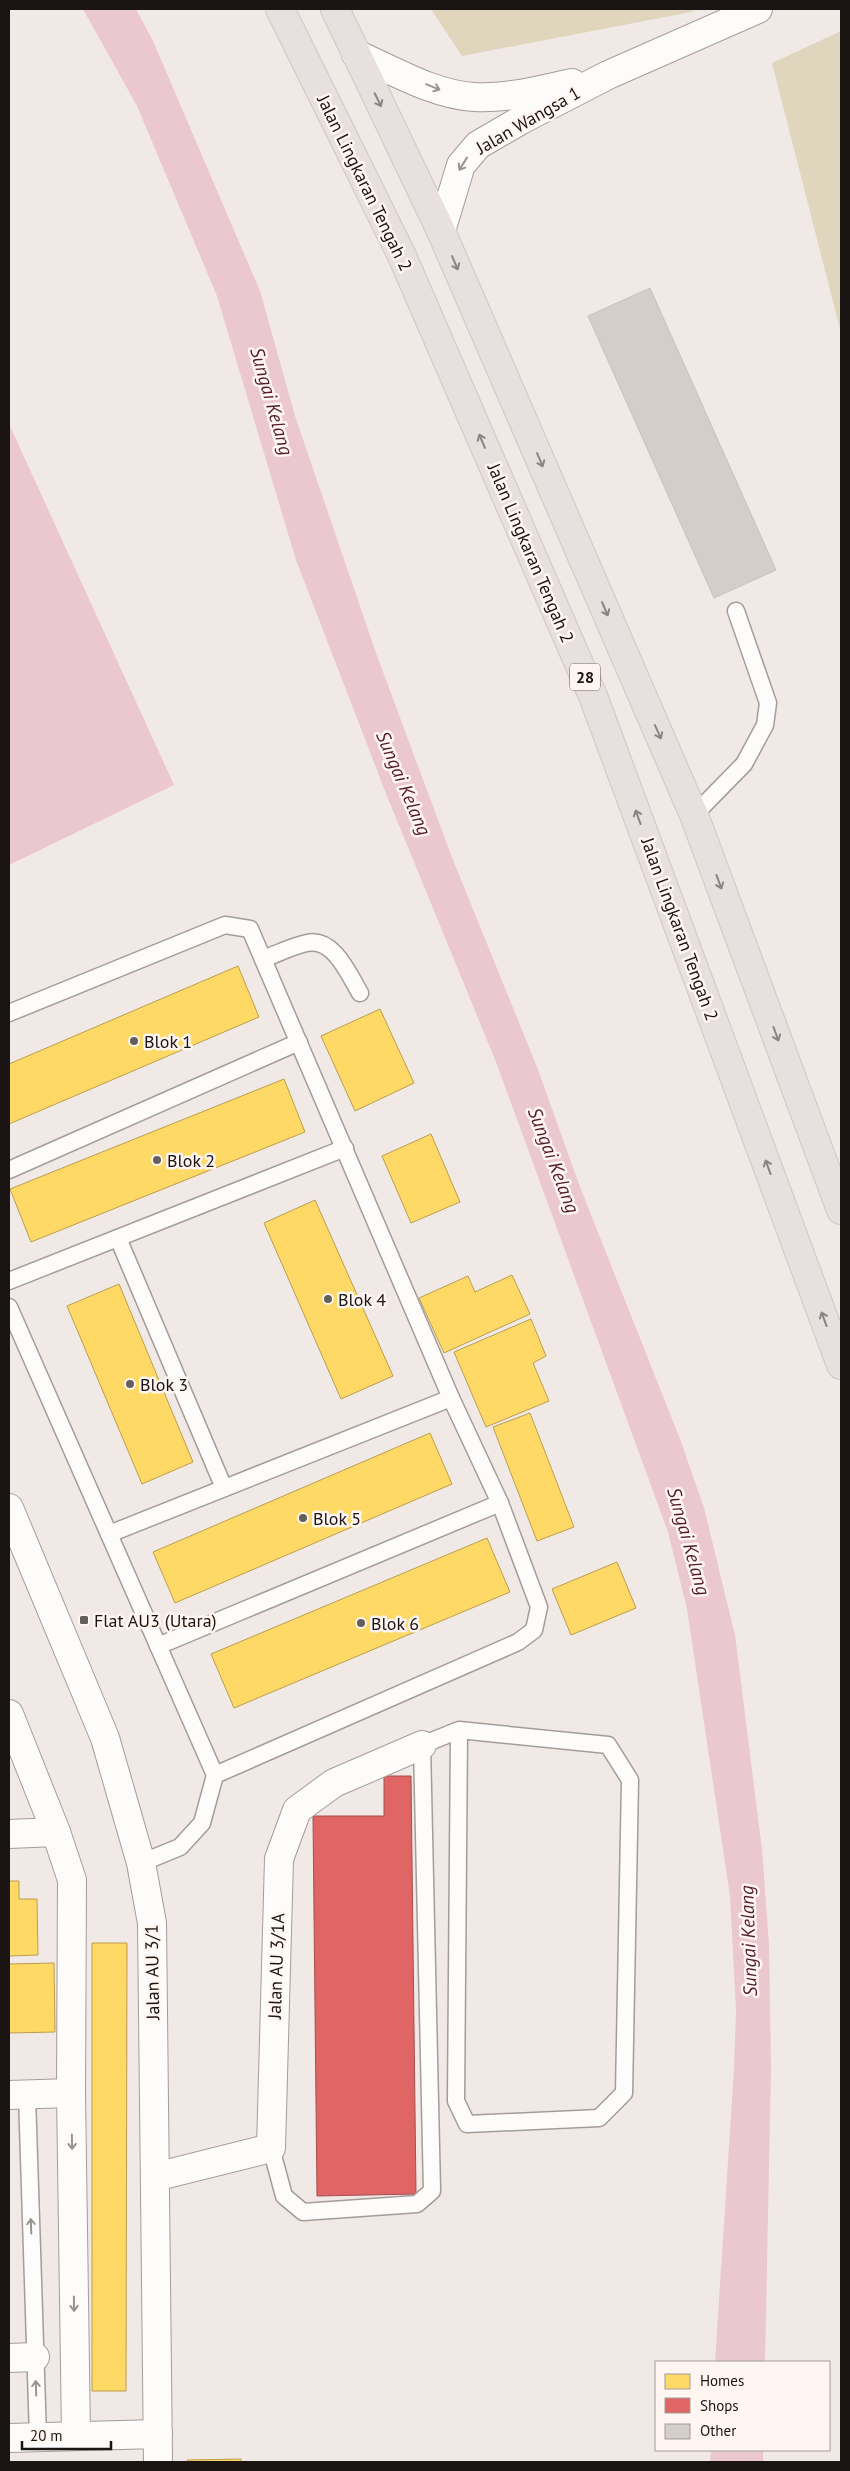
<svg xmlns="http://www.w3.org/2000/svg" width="850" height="2471" viewBox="0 0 850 2471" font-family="'PT Sans',sans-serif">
<rect width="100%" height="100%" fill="#f1e9e5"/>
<!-- green -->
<g fill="#e0d6be">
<polygon points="431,9 697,9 691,12 462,56"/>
<polygon points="841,31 841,333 772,63"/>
</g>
<!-- water -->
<g fill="#ebc7cf">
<polygon points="83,9 136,9 153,41 260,291 295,416 376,653 451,855 537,1067 580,1187 680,1439 704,1508 735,1635 762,1849 769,1945 771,2068 765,2362 715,2362 734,2069 736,2010 730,1896 687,1609 668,1532 496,1062 387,796 296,560 217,296 137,106"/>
<polygon points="9,424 174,785 9,865"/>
<polygon points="711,2450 763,2450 763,2462 710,2462"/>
</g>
<!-- homes -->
<g fill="#ffd966" stroke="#ba9e4d">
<polygon points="238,966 259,1017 9,1124 9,1064"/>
<polygon points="380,1009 414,1083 355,1111 321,1036"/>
<polygon points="284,1079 305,1132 31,1242 10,1189"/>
<polygon points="431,1134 460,1202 411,1223 382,1156"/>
<polygon points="315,1200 393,1376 341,1399 264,1223"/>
<polygon points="512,1275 530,1314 444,1353 419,1298 468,1276 475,1292"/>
<polygon points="119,1284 193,1462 142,1484 67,1306"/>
<polygon points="531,1319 546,1356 533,1363 549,1401 486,1427 454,1352"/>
<polygon points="530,1413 574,1527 537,1541 493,1427"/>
<polygon points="430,1433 452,1484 175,1603 153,1552"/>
<polygon points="487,1538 510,1592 234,1708 211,1654"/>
<polygon points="617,1562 636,1608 571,1635 552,1589"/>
<polygon points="9,1881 19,1881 19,1899 37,1899 38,1955 9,1956"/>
<polygon points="92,1943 127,1943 126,2391 92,2391"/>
<polygon points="54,1963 55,2032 9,2033 9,1964"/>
<polygon points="241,2459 241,2462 188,2462 187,2460"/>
</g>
<!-- shops -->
<polygon fill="#e06666" stroke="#a54e4d" points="384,1776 411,1776 416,2194 317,2196 313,1816 384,1816"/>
<!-- building -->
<polygon fill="#d3ceca" stroke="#c7c1bd" points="650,288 776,570 714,598 588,316"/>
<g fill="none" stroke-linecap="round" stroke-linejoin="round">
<!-- service casing -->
<g stroke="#a39d9a" stroke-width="19">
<g id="service">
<polyline points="694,815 744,764 765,725 768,703 736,611"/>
<path d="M263,959C277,954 292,946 307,943C334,937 349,975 360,993"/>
<polyline points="9,1013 225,925 250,929 451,1398 500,1503 539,1607 534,1630 518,1642 215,1775 202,1823 180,1847 141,1863"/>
<polyline points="9,1170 299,1042"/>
<polyline points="118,1238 224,1488"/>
<polyline points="9,1281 345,1148"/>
<polyline points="9,1307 215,1775"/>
<polyline points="109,1534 451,1398"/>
<polyline points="158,1646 500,1503"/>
<polyline points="27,2095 38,2437"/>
<polyline points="271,2148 284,2196 303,2212 417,2204 432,2191 422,1745 459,1730 608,1745 630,1780 624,2093 599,2118 467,2124 456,2101 459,1730"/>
</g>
</g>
<!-- minor casing -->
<g stroke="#a39d9a" stroke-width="30">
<g id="minor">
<path d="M356,54C393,70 434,95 474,97C507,99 539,90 572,83"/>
<polyline points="441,231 461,165 478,145 521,120 608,75 758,9"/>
<polyline points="9,1714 56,1832 72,1880 71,2093 76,2436"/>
<polyline points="9,1834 56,1832"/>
<polyline points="9,2095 71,2093"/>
<polyline points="155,2177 271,2148 279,1859 297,1810 334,1783 422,1745"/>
<polyline points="9,2358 35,2357"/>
<polyline points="9,2438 158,2434"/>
</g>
</g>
<!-- secondary casing -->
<g stroke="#a39d9a" stroke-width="30">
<polyline id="secondary" points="9,1508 105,1738 141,1863 152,1923 158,2462"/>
</g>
<!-- trunk casing -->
<g stroke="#ccc8c6" stroke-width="30">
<g id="trunk">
<polyline points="280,9 402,256 593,696 841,1365"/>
<polyline points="335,9 441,231 694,815 841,1210"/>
</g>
</g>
<!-- service -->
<use href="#service" stroke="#fdfcfb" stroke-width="16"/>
<!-- minor -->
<use href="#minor" stroke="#fdfcfb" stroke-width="28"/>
<!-- secondary -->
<use href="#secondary" stroke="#fdfcfb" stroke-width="28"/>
<!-- trunk -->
<use href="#trunk" stroke="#e8e0de" stroke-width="28"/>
</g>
<!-- one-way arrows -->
<defs><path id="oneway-shaft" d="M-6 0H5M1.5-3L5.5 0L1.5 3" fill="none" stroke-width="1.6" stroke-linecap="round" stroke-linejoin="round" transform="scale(1.25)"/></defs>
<g stroke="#979492">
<use href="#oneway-shaft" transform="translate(433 87) rotate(22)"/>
<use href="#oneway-shaft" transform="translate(463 164) rotate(122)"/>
<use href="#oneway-shaft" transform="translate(72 2142) rotate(89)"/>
<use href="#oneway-shaft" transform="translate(31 2226) rotate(-92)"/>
<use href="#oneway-shaft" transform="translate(74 2304) rotate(89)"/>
<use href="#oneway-shaft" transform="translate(36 2388) rotate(-92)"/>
</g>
<g stroke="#8b8582">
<use href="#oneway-shaft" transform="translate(378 100) rotate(64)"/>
<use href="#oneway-shaft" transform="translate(455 263) rotate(67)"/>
<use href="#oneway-shaft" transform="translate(482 441) rotate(-113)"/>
<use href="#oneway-shaft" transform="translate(540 460) rotate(67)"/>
<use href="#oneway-shaft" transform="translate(605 609) rotate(67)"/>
<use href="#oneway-shaft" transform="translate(658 732) rotate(66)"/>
<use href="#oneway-shaft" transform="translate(638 817) rotate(-110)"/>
<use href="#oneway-shaft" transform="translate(719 882) rotate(70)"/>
<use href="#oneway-shaft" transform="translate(776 1034) rotate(70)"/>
<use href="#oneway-shaft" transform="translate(768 1167) rotate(-110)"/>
<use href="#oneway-shaft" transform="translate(824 1319) rotate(-110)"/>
</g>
<!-- markers -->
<g fill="#655f5c" stroke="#fff6f1" stroke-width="2">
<circle cx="134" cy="1041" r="5"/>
<circle cx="157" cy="1160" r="5"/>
<circle cx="328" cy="1299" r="5"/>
<circle cx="130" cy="1384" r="5"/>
<circle cx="303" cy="1518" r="5"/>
<rect x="79" y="1615" width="10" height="10" rx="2.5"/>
<circle cx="361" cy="1623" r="5"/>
</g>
<g text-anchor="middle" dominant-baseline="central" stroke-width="5" stroke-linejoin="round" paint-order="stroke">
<!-- shield labels -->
<rect fill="#fff6f1" stroke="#5f5855" stroke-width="1" x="570" y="663.5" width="30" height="27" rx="4"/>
<g font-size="16" font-weight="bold" fill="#1a1512">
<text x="585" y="677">28</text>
</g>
<!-- street labels -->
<g font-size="18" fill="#1a1512" stroke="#fff6f1">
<text transform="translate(528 120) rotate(-30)">Jalan Wangsa 1</text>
<text transform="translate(365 183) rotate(64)">Jalan Lingkaran Tengah 2</text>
<text transform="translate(531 553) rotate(67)">Jalan Lingkaran Tengah 2</text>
<text transform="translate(680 929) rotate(70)">Jalan Lingkaran Tengah 2</text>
<text transform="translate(276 1966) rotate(-88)">Jalan AU 3/1A</text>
<text transform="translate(152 1972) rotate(-91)">Jalan AU 3/1</text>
</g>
<!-- poi labels -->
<g font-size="18" fill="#1a1512" stroke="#fff6f1" text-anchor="start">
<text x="144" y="1041">Blok 1</text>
<text x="167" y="1160">Blok 2</text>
<text x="338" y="1299">Blok 4</text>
<text x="140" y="1384">Blok 3</text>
<text x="313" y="1518">Blok 5</text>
<text x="94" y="1620">Flat AU3 (Utara)</text>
<text x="371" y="1623">Blok 6</text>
</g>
<!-- water labels -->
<g font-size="19" font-style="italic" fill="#531a2e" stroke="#fff6f1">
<text transform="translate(272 401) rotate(74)">Sungai Kelang</text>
<text transform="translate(404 783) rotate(67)">Sungai Kelang</text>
<text transform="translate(554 1160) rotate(69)">Sungai Kelang</text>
<text transform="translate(689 1541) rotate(74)">Sungai Kelang</text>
<text transform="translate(748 1941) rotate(-92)">Sungai Kelang</text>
</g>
</g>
<!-- border -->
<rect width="850" height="2471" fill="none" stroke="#1a1512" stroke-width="20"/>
<!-- legend -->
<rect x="655" y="2361" width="175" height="90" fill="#fff6f1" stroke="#a39c98"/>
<rect x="665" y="2374" width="25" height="15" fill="#ffd966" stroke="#a39c98"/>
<text x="700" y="2386" font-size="15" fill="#1a1512">Homes</text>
<rect x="665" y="2398" width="25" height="15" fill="#e06666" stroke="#a39c98"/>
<text x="700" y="2411" font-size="15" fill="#1a1512">Shops</text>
<rect x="665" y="2424" width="25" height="15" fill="#d3ceca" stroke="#a39c98"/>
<text x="700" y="2436" font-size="15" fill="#1a1512">Other</text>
<!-- scale -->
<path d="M22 2441v8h89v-8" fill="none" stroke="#1a1512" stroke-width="2.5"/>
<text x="30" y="2441" font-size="15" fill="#1a1512" stroke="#fff6f1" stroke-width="4" paint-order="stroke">20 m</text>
</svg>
